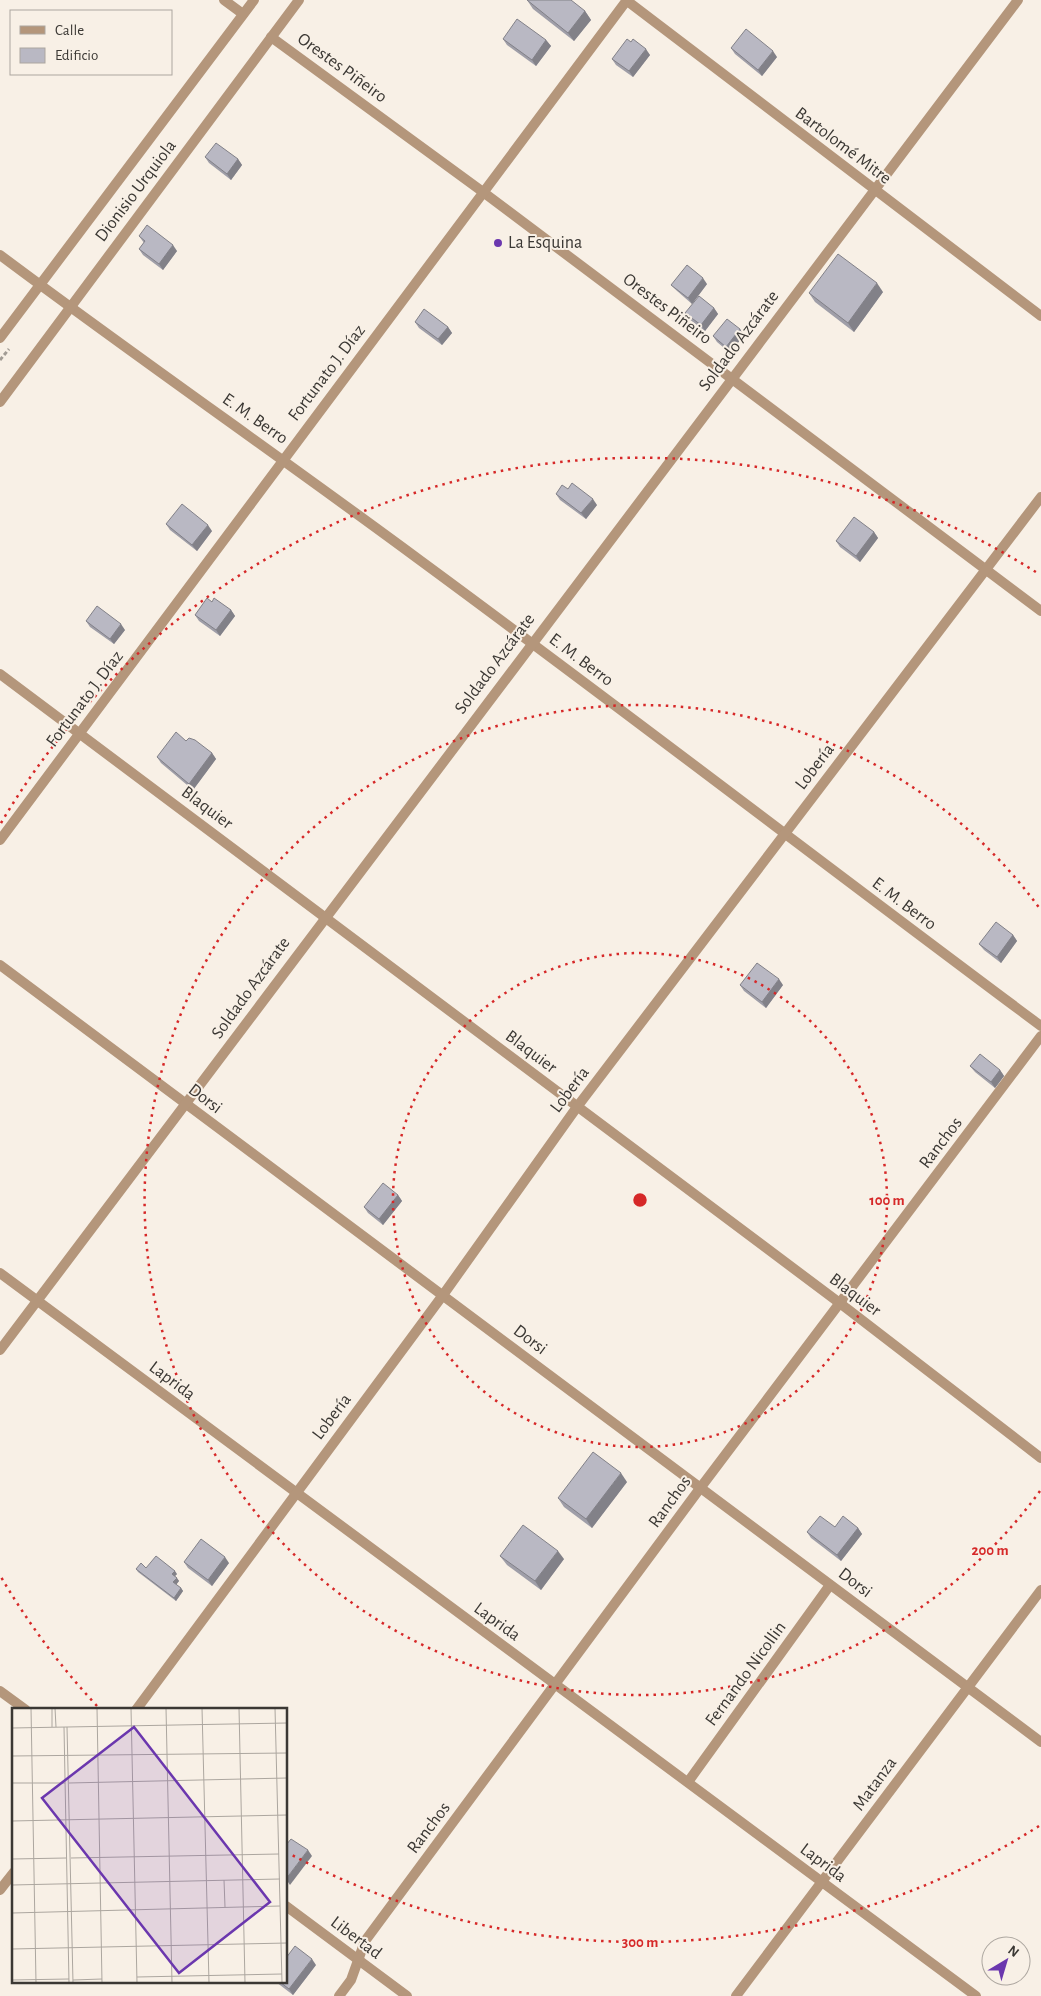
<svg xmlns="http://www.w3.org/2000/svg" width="1041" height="1996" viewBox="0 0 1041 1996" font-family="'Alegreya Sans',sans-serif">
<rect width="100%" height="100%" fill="#f8f0e6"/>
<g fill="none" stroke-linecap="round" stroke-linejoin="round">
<!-- path -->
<polyline stroke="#a29c95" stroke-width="3" stroke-dasharray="4 2.5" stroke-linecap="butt" points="0,360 9,349"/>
<!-- minor -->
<g stroke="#b4967b" stroke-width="10">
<polyline points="224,0 243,14"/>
<polyline points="626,0 1041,316"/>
<polyline points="271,37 483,192 1041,611"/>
<path d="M0,255C139,359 282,458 421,561C629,714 834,872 1041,1026"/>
<polyline points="0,338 254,0"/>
<polyline points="0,402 299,0"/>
<polyline points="0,674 841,1304 1041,1458"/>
<polyline points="0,840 627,0"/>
<polyline points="0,965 1041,1742"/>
<polyline points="0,1273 976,1996"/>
<path d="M0,1350C336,898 679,451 1018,0"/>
<polyline points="0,1691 26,1710"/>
<polyline points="136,1710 443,1295 577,1107 1041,497"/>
<polyline points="688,1782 830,1585"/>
<polyline points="0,1890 14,1872"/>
<polyline points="286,1906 407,1996"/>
<polyline points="339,1996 351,1980 365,1941 701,1487 1041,1036"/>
<polyline points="736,1996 1041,1590"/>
</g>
</g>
<!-- wall -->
<g fill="#9f9ea8">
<polygon points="527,0 585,11 591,20 574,41 533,9"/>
<polygon points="503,39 546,40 551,46 536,66 507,45"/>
<polygon points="631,42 650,55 633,77 616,65 612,59"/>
<polygon points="731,48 777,57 762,76 735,54"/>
<polygon points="205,157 238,159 242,165 231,180 209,163"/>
<polygon points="139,236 177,251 163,270 143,255 139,249 144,243"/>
<polygon points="707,284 692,304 676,290 671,285"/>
<polygon points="883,292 854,332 815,302 809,293"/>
<polygon points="714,308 718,314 705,331 689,319 685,313"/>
<polygon points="415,322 448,327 452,333 442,345 419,328"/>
<polygon points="740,329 744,335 730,353 717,342 713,336"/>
<polygon points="556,494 597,505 586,519 560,500"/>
<polygon points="166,524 212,531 197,551 170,530"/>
<polygon points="874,532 878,538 860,562 840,547 836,541"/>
<polygon points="212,602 231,610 235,616 220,636 199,621 195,615"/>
<polygon points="86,621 125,630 114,644 90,627"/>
<polygon points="186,741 212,753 216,759 193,790 161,763 157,757"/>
<polygon points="1013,935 1017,941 1001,963 984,950 979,944"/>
<polygon points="740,985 783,985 766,1008 744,991"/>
<polygon points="970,1066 1000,1070 1004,1076 995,1088 975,1072"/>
<polygon points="398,1195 402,1201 383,1225 368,1213 364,1207"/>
<polygon points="627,1482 592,1528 564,1507 558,1498"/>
<polygon points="835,1527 858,1528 862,1534 841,1561 811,1538 807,1532"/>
<polygon points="500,1556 564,1559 541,1590 507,1565"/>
<polygon points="184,1562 229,1563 212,1586 188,1568"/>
<polygon points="146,1568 177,1574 175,1576 179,1581 176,1584 181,1588 183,1591 176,1601 138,1572 136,1569"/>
<polygon points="316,1965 293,1995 276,1982 286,1982"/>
</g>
<!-- shaded-wall -->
<g fill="#828188">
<polygon points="585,11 591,20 574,41 568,33"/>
<polygon points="546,40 551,46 536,66 532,60"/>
<polygon points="646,49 650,55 633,77 629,71"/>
<polygon points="773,51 777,57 762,76 758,70"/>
<polygon points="238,159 242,165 231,180 227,174"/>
<polygon points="173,245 177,251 163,270 159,264"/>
<polygon points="703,278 707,284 692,304 688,298"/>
<polygon points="877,283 883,292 854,332 848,323"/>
<polygon points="714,308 718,314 705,331 701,325"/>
<polygon points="448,327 452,333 442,345 438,339"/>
<polygon points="740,329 744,335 730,353 726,347"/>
<polygon points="593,499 597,505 586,519 581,513"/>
<polygon points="208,525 212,531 197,551 192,545"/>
<polygon points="874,532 878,538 860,562 856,556"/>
<polygon points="231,610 235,616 220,636 216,630"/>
<polygon points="121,624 125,630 114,644 110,639"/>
<polygon points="212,753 216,759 193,790 189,784"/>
<polygon points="1013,935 1017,941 1001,963 997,957"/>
<polygon points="779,979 783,985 766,1008 762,1002"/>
<polygon points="1000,1070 1004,1076 995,1088 991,1082"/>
<polygon points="398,1195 402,1201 383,1225 379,1219"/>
<polygon points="621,1473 627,1482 592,1528 586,1519"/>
<polygon points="858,1528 862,1534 841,1561 837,1555"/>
<polygon points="558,1551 564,1559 541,1590 535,1581"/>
<polygon points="225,1557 229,1563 212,1586 208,1580"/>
<polygon points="175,1571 177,1574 174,1577 172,1574"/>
<polygon points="177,1578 179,1581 176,1585 173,1582"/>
<polygon points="181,1588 183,1591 176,1601 174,1598"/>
<polygon points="308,1850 312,1856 290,1885 286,1879"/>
<polygon points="312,1959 316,1965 293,1995 289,1989"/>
</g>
<!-- building -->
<g fill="#b9b8c3" stroke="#828188">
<polygon points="527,0 571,0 585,11 568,33"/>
<polygon points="517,19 546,40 532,60 503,39"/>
<polygon points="746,29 773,51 758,70 731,48"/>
<polygon points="627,39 631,42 633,39 646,49 629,71 612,59"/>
<polygon points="216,143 238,159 227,174 205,157"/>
<polygon points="147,225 173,245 159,264 139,249 145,241 139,236"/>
<polygon points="838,254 877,283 848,323 809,293"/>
<polygon points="687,265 703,278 688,298 671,285"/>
<polygon points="699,296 714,308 701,325 685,313"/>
<polygon points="424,309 448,327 438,339 415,322"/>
<polygon points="727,319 740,329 726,347 713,336"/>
<polygon points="572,483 593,499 581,513 556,494 562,485 568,489"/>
<polygon points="182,504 208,525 192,545 166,524"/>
<polygon points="854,517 874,532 856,556 836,541"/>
<polygon points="207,598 212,602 214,598 231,610 216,630 195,615"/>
<polygon points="97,606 121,624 110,639 86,621"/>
<polygon points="176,732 186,741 189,738 195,740 212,753 189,784 157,757"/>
<polygon points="996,922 1013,935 997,957 979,944"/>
<polygon points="757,963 779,979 762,1002 740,985"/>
<polygon points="980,1054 1000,1070 991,1082 970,1066"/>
<polygon points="383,1183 398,1195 379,1219 364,1207"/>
<polygon points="593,1452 621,1473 586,1519 558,1498"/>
<polygon points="820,1516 835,1527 843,1516 858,1528 837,1555 807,1532"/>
<polygon points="523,1525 558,1551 535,1581 500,1556"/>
<polygon points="201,1539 225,1557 208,1580 184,1562"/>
<polygon points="156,1556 175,1571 172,1574 177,1578 173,1582 181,1588 174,1598 136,1569 141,1563 146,1568"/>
<polygon points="291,1839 308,1850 286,1879 286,1845"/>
<polygon points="295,1946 312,1959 289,1989 280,1982 286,1982 286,1958"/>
</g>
<!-- distance rings -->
<g fill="none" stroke="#d62828" stroke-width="2.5" stroke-dasharray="2.5 5">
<circle cx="640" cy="1200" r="247"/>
<path d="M1040 1491A495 495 0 1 1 1040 909"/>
<path d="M1039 1826A742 742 0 0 1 292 1855M97 1706A742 742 0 0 1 1 1577M1 823A742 742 0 0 1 1039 574"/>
</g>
<!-- markers -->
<circle fill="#6b37ae" stroke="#f8f0e6" stroke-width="2" cx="498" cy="243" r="5"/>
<g text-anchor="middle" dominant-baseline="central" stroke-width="4" stroke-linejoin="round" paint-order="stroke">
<!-- street labels -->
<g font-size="18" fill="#3b3834" stroke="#f8f0e6">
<text transform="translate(342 68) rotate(36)">Orestes Piñeiro</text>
<text transform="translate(843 146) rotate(37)">Bartolomé Mitre</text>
<text transform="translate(136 191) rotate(-53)">Dionisio Urquiola</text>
<text transform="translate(667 309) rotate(37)">Orestes Piñeiro</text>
<text transform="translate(739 341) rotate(-53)">Soldado Azcárate</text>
<text transform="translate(327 373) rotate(-53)">Fortunato J. Díaz</text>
<text transform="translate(255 419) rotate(35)">E. M. Berro</text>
<text transform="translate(581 660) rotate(37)">E. M. Berro</text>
<text transform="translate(495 664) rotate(-53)">Soldado Azcárate</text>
<text transform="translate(85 699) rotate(-53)">Fortunato J. Díaz</text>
<text transform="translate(815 767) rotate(-53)">Lobería</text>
<text transform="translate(207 808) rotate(37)">Blaquier</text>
<text transform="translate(904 904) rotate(37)">E. M. Berro</text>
<text transform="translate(251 988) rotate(-54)">Soldado Azcárate</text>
<text transform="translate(531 1052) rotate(37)">Blaquier</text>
<text transform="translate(570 1090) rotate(-53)">Lobería</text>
<text transform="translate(205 1099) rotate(37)">Dorsi</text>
<text transform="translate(941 1143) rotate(-53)">Ranchos</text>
<text transform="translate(855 1295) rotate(37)">Blaquier</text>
<text transform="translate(530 1340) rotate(37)">Dorsi</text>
<text transform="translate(172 1381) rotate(37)">Laprida</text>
<text transform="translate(332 1417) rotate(-53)">Lobería</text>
<text transform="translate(670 1502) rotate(-54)">Ranchos</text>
<text transform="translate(855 1583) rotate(37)">Dorsi</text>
<text transform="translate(497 1622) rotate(36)">Laprida</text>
<text transform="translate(746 1674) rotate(-54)">Fernando Nicollin</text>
<text transform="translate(875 1784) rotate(-54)">Matanza</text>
<text transform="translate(429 1828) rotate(-53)">Ranchos</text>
<text transform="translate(823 1863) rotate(37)">Laprida</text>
<text transform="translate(356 1938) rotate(37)">Libertad</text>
</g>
<!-- poi labels -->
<g font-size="18" fill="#3b3834" stroke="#f8f0e6" text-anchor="start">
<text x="508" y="243">La Esquina</text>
</g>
</g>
<!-- overview -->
<g transform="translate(12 1708)">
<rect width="275" height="275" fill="#f8f0e6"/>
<path fill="none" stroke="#aca69f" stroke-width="1" d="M19,0L24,275M40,0V19M43,0L44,19M85,0L90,275M119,0L125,275M154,0L160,275M190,0L197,275M227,0L233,275M263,0L270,275M52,19L57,275M55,19L61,275M0,20L275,15M0,48L275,45M0,75H53M57,75L275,70M0,113L275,107M59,150L267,146M0,151L54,150M212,172L213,199M0,177L268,171M0,205L268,198M0,241L275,235M125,269L270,266M0,272L57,271M61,272L90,271"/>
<path fill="#6b37ae" fill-opacity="0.15" stroke="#6b37ae" stroke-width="2.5" d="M122,19L258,194L167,265L30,90Z"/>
<rect width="275" height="275" fill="none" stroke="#3b3834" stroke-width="2.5"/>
</g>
<circle cx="640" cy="1200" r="8" fill="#d62828" stroke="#f8f0e6" stroke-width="2.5"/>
<g font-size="15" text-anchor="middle" font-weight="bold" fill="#d62828" stroke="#f8f0e6" stroke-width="4" stroke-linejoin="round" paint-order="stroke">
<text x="887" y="1205">100 m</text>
<text x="990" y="1555">200 m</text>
<text x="640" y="1947">300 m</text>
</g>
<!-- legend -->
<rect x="10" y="10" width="162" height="65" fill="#f8f0e6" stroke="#aca69f"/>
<rect x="20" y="26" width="25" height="8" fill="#b4967b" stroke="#aca69f"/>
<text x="55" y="35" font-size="15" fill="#3b3834">Calle</text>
<rect x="20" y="48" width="25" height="15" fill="#b9b8c3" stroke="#aca69f"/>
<text x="55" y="60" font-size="15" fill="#3b3834">Edificio</text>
<!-- north arrow -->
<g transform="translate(1006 1961) rotate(38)"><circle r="24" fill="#f8f0e6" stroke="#aca69f"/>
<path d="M0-4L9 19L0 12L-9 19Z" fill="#6b37ae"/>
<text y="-8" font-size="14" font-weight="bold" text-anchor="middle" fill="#3b3834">N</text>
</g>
</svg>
